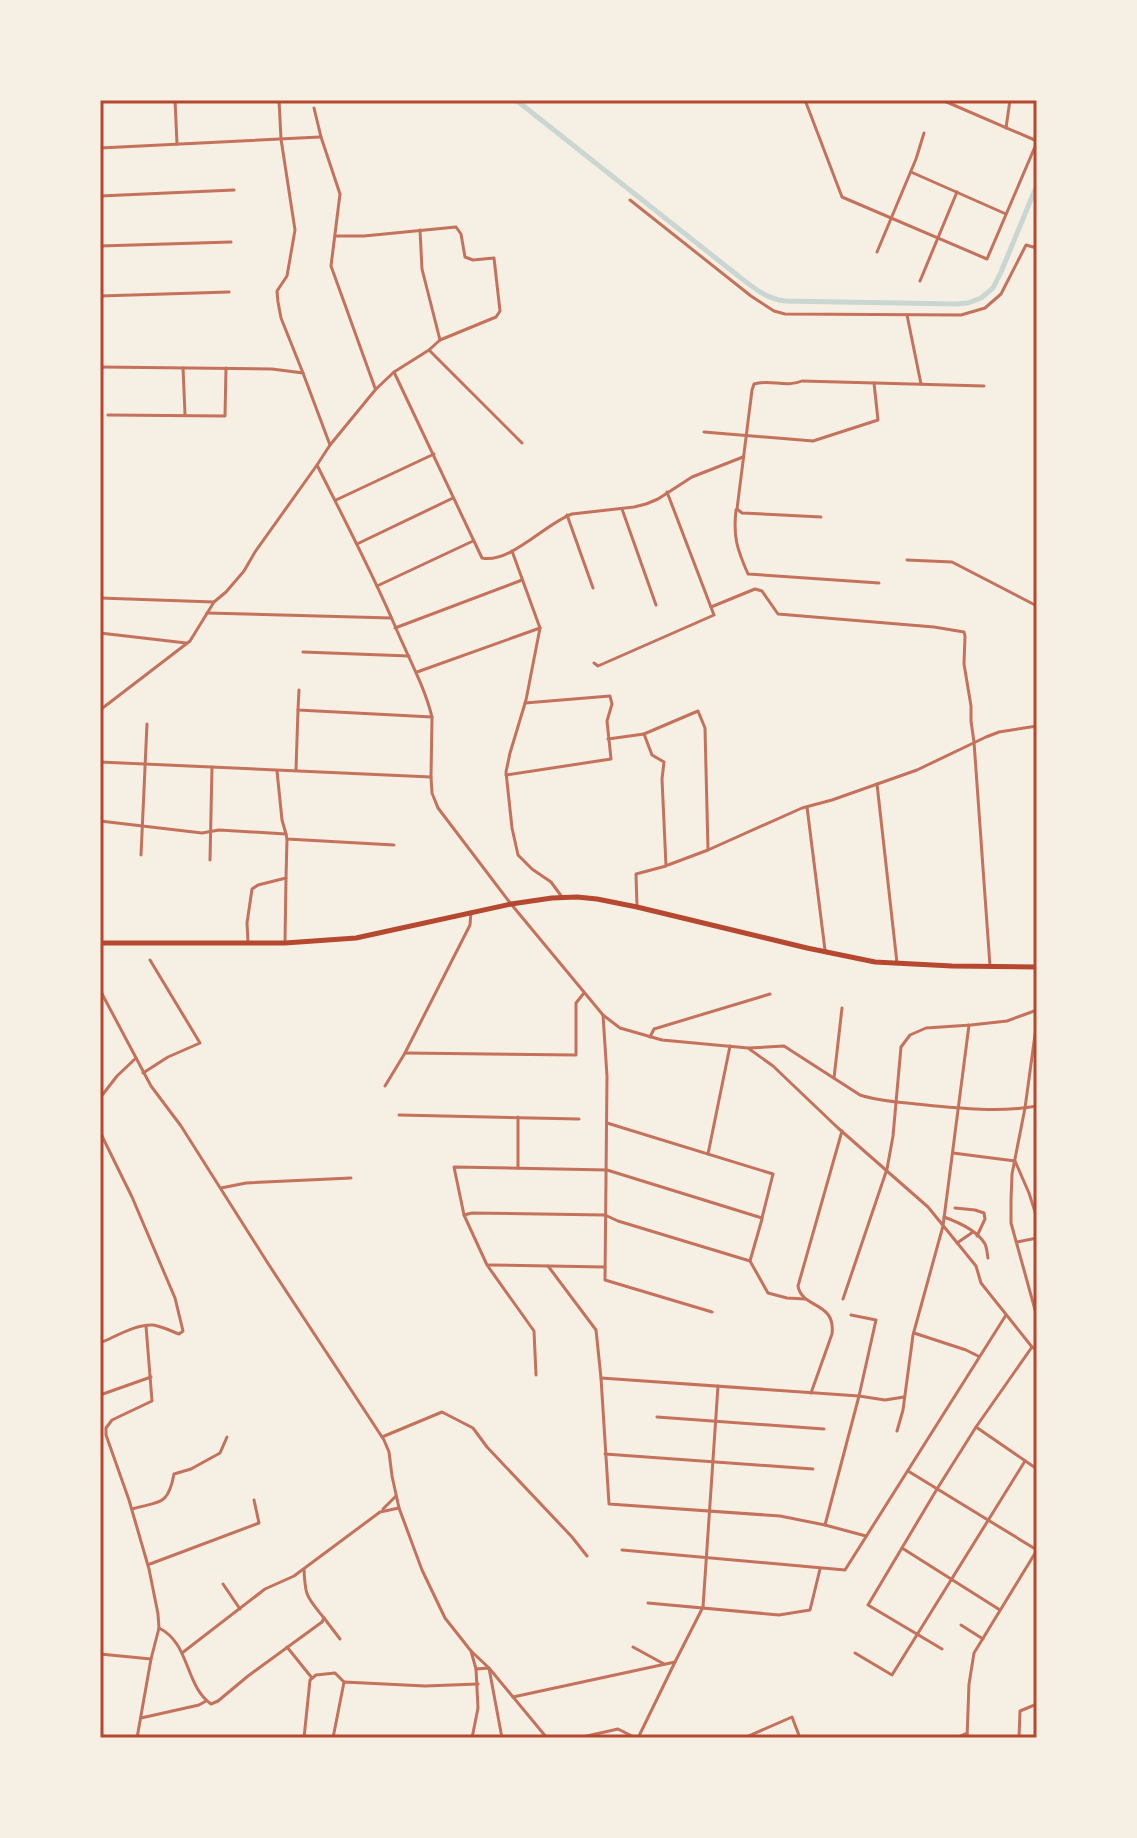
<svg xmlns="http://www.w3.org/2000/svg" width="1137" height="1838" viewBox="0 0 1137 1838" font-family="'Golos Text',sans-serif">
<rect width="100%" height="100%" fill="#f6efe4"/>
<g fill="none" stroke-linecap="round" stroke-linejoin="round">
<!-- canal -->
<path stroke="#c9d6d2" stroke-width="5" d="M516,100L732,271C749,284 763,298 785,301L956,304L968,303L981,298L993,288L1001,272L1037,185"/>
<!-- minor -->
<g stroke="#c5725c" stroke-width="3">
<polyline points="175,100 177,144"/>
<polyline points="279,100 281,139 295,230 287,276 277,291 278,302 281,318 303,373"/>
<polyline points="805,100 842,197 987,259 1037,142"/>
<polyline points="942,100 1037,141"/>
<polyline points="314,108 321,137 340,194 331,266 375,388"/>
<polyline points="1006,128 1010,100"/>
<polyline points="100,148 320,137"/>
<polyline points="911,172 1006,214"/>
<polyline points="100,196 234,190"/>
<polyline points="630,200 751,296 774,311 785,314 961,315 985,308 1001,294 1026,245 1033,247 1037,246"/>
<polyline points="420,230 422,269 440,340"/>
<polyline points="100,246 231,242"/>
<polyline points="877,252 916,159 924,133"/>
<polyline points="920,281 957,192"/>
<polyline points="100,296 229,292"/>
<polyline points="100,300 100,350"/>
<polyline points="907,315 921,384"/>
<polyline points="429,350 522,443"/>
<polyline points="183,368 185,414"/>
<path d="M394,372L482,558C510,564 546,523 572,514L634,507L646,504L658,499L692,477L743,457"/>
<polyline points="108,415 225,416 226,368"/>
<polyline points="704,432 813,441 878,420 874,383"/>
<polyline points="330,445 376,389 394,372 429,350 440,340 496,317 500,311 494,258 473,260 465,257 461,234 456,227 364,236 335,236"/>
<polyline points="336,500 434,454"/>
<polyline points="622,509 656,605"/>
<path d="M736,510C733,537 737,549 748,574L879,583"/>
<polyline points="567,515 593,588"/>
<path d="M821,517L742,513L737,509L752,390L754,384C770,379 786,388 802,381L984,386"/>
<polyline points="357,544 453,498"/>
<polyline points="512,551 540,628 526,700 510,753 506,772 512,828 518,855 532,869 551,882 562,897"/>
<polyline points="907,560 952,562 1037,606"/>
<polyline points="377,586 473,541"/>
<polyline points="100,598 214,602"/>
<polyline points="711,607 755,589 762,591 778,614 934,627 964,632 965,636 964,664 971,706 971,721 974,742 990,966"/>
<polyline points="207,613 391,618"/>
<polyline points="395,628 522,580"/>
<polyline points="100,633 186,643"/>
<polyline points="303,652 409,656"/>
<polyline points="594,663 598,666 714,615 667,492"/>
<polyline points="417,672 540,628"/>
<polyline points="299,690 298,710 432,717"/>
<polyline points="100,710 190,641 214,602 226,592 244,571 255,552 317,465"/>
<polyline points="608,739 644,734"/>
<polyline points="100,762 431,777"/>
<polyline points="296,770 298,710"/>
<polyline points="277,771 282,820 286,834"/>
<polyline points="506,775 611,759 607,721 612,704 610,696 525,703"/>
<polyline points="877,784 897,963"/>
<polyline points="807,807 825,950"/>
<polyline points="100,821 202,833 219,830 286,834 287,839 394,845"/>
<polyline points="141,855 147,724"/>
<polyline points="210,860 212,767"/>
<polyline points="668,865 708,850 802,808 832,800 917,770 986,737 999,732 1037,726"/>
<polyline points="637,907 636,874 666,866 662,779 664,762 652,755 644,734 698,711 705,728 708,850"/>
<polyline points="248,942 247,923 252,889 258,885 286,878 287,839"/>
<polyline points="285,942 286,878"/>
<polyline points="603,1015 607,1076 605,1280 712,1312"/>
<polyline points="1037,1020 1025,1108 1012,1174 1011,1201 1011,1223 1037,1317"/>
<polyline points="650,1037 654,1029 770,994"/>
<path d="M749,1048L784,1046L860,1095C878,1101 897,1102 916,1104C956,1108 998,1113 1037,1106"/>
<polyline points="405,1053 576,1055 576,1003 584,993"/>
<polyline points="143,1073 168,1057 200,1043 150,960"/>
<polyline points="834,1078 842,1008"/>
<polyline points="385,1086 405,1053 470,925 471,912"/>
<polyline points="100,1098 117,1076 136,1058"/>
<polyline points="399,1115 579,1119"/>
<polyline points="518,1117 518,1168"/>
<path d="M100,1132L132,1197L175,1298L183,1331L179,1334C171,1331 161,1326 153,1325C135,1324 115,1337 100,1343"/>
<polyline points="953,1153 1015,1161 1029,1193 1037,1218"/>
<polyline points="708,1154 730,1046"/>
<polyline points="221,1188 246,1183 351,1178"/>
<polyline points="955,1208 975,1210 984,1213 985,1219 977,1236"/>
<polyline points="464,1215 472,1213 605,1215 618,1221 750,1261 768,1293 787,1298 805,1299"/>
<path d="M944,1217C958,1222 977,1230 985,1244C987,1248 987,1253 988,1258"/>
<polyline points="1017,1242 1037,1238"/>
<polyline points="957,1243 973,1232"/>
<polyline points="750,1261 762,1219"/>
<polyline points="489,1265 605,1267"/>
<polyline points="548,1266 596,1330 601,1378 609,1504 780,1516 825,1525 866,1536"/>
<polyline points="843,1299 887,1169 893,1136 901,1047 910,1035 926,1028 971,1025 1007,1021 1037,1010"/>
<polyline points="914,1333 966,1350 978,1356"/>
<polyline points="536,1375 534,1331 487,1265 464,1215 454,1167 607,1170 762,1218 773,1174 607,1123"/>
<polyline points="601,1378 859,1396 885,1400 904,1397"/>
<path d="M811,1393L832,1334C836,1301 802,1309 798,1286L842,1131"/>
<polyline points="100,1395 151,1377"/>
<polyline points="657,1417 824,1429"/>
<polyline points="976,1427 1037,1469"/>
<polyline points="897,1431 903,1410 913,1335 943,1226 969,1025"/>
<polyline points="382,1437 442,1412 473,1428 487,1447 572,1537 587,1556"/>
<polyline points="605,1454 813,1469"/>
<polyline points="908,1471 1037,1550"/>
<path d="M132,1509C160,1501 168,1506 174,1474L191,1469L220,1453L227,1437"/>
<polyline points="383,1509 396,1496"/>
<polyline points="825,1525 859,1396 876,1320 851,1315"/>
<polyline points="902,1548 1000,1610"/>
<polyline points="622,1550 845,1570 1006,1315"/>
<polyline points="150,1564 259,1523 254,1500"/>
<polyline points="223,1584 240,1609"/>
<polyline points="648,1603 779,1615 810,1610 820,1569"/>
<polyline points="324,1618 340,1639"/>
<polyline points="961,1625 983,1639"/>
<path d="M159,1628C190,1643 185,1686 211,1704L218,1701L248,1676L322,1622L324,1618C307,1597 305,1597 304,1569"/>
<polyline points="287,1647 312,1678"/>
<polyline points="633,1647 664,1664"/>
<polyline points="942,1649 868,1605 937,1489 976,1427 1032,1347"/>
<polyline points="471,1651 489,1668 502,1738"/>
<polyline points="182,1653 265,1589 294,1576 380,1512 399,1508"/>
<polyline points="855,1653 892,1675 1025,1461"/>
<polyline points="100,1654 151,1659"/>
<polyline points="476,1669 489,1668 547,1738"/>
<polyline points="513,1697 675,1662 703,1607 718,1386"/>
<polyline points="141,1718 199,1705 206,1701"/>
<polyline points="137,1738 151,1659 159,1628 158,1614 149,1569 129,1500 106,1435 106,1428 112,1420 152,1401 146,1326"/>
<polyline points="304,1738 310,1680 316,1675 335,1673 344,1682"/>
<polyline points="333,1738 344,1682 425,1686 478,1684"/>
<polyline points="578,1738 618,1729 636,1738"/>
<polyline points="638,1738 675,1662"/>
<polyline points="744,1738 792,1717 800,1738"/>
<polyline points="956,1738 967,1733"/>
<polyline points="967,1738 969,1684 974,1653 1037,1550"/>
<polyline points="1019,1738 1020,1711 1037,1704"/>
</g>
<!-- tertiary -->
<g stroke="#c5725c" stroke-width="3">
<path d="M100,367L272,369L303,373L330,445L317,465C344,519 372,572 395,626C408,657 424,685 432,717L431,777L432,793L438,808L511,904L603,1015L620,1028L662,1040L748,1048L773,1066L838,1128L928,1207L976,1266L981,1283L1032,1347L1037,1350"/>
<polyline points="100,990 151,1086 181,1126 269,1265 384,1440 389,1452 392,1476 399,1508 422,1570 445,1618 471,1651 476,1669 478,1708 472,1738"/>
</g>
<!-- trunk -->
<polyline stroke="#b5482f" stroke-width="5" points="100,943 285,943 356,938 511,904 552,898 577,897 597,899 637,907 807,948 875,962 952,966 1037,967"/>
</g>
<!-- border -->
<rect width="1137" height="1838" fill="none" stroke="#f6efe4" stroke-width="204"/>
<rect x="102" y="102" width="933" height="1634" fill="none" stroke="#b5482f" stroke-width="3"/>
</svg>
